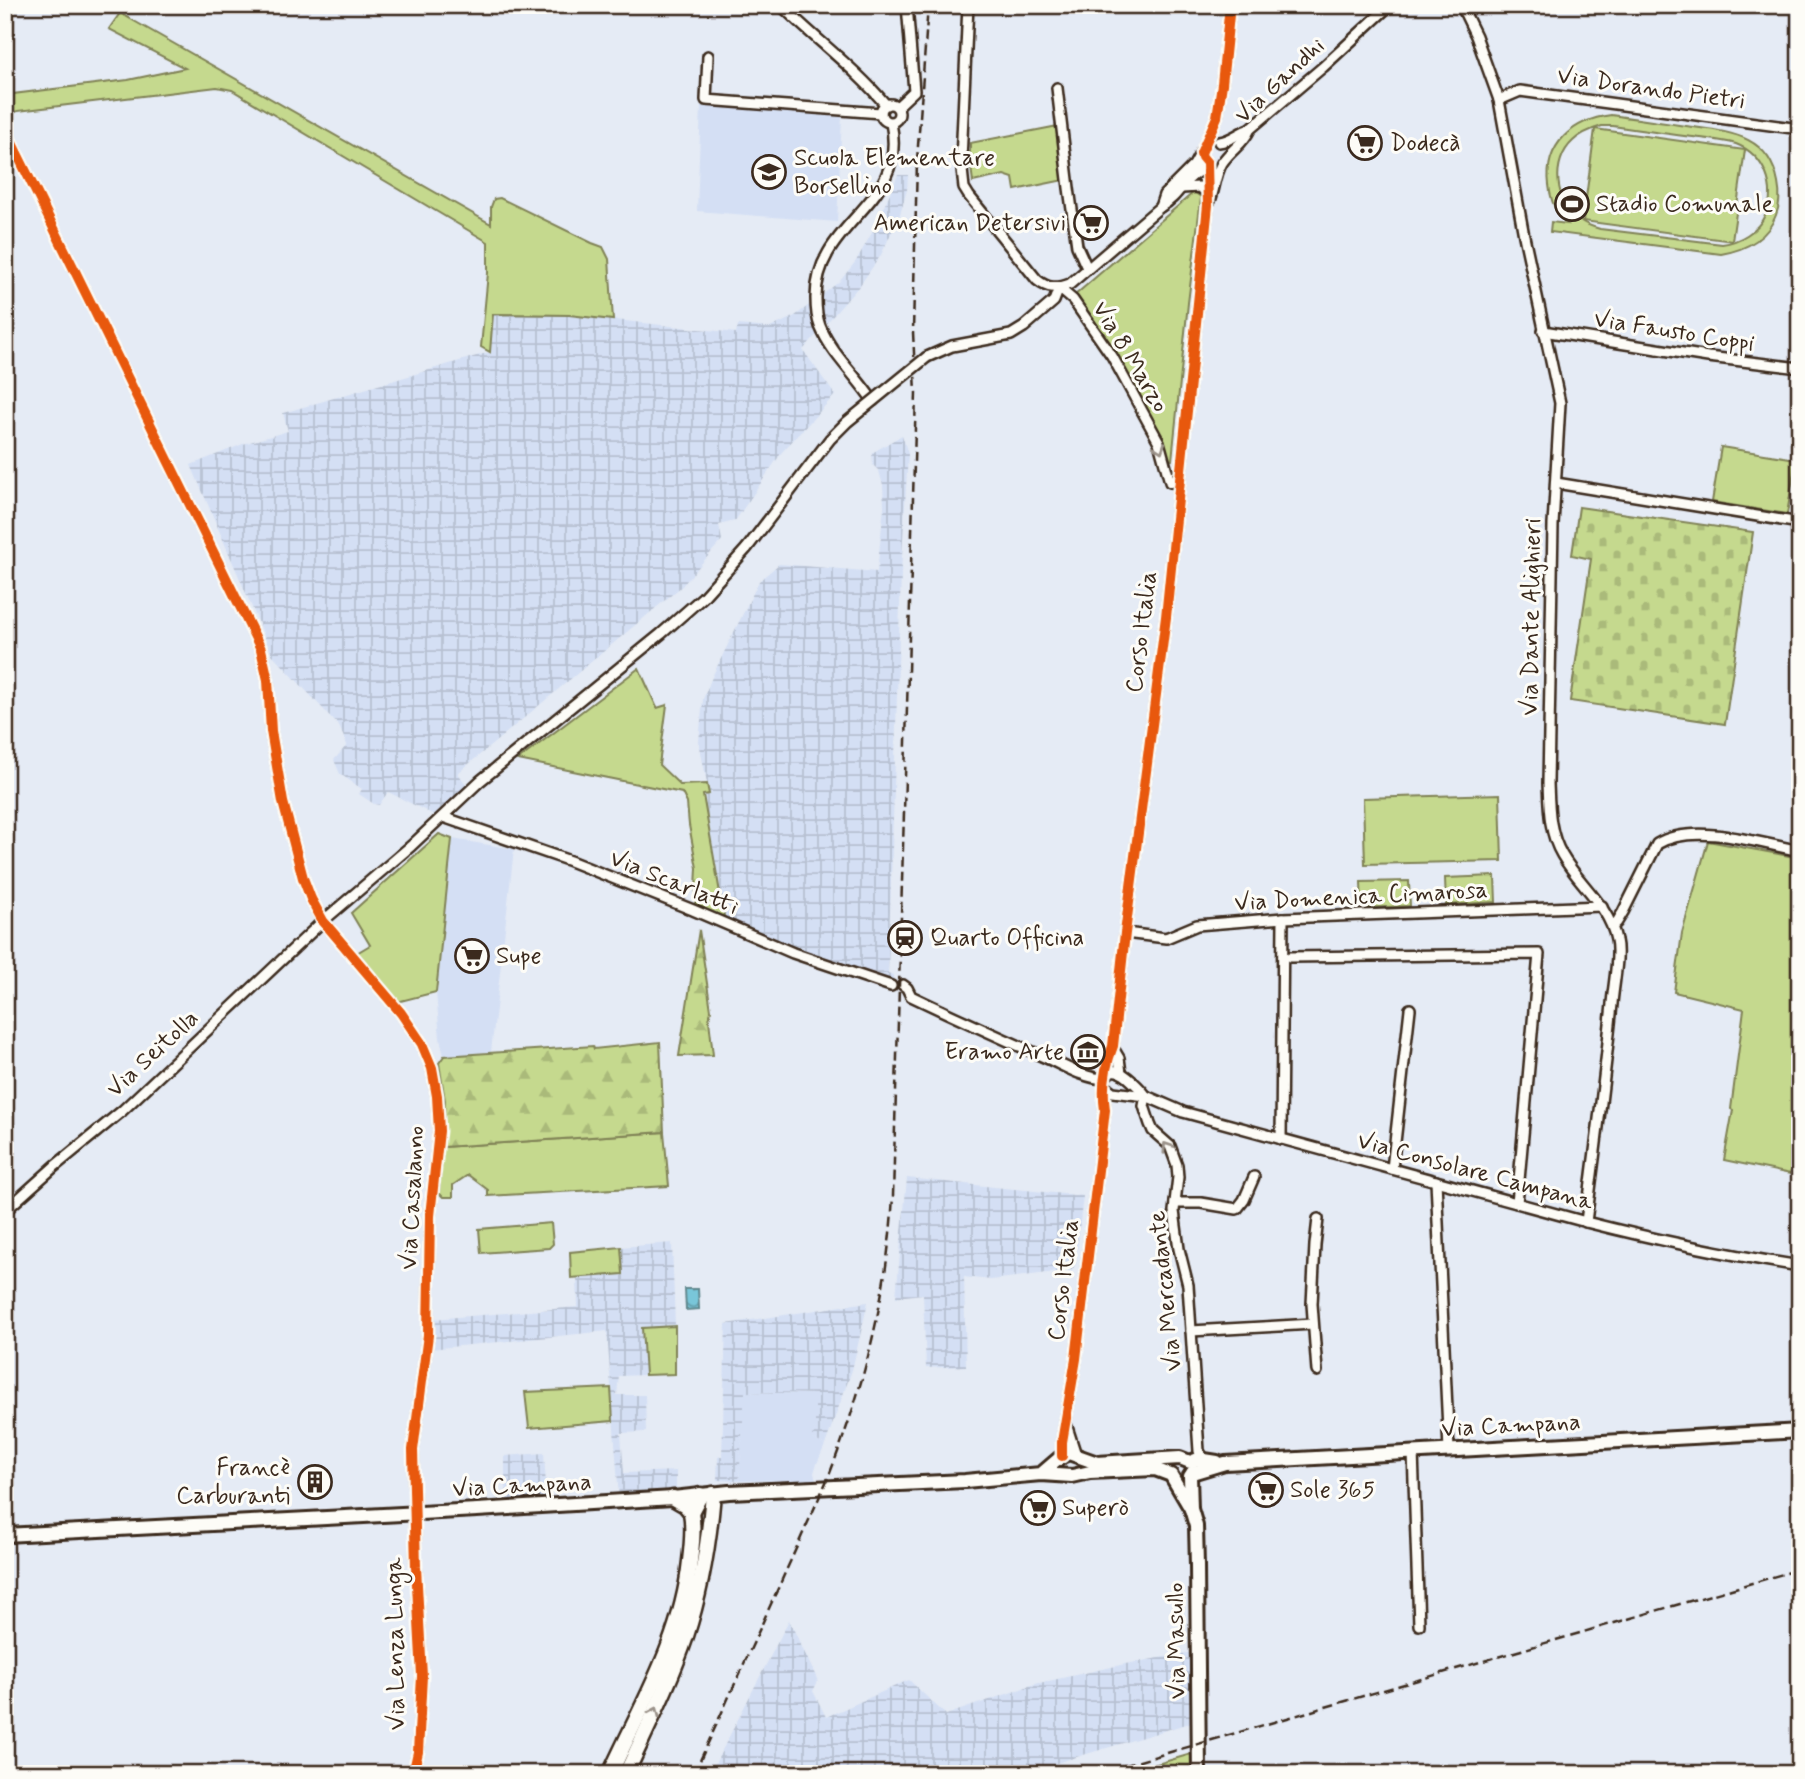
<svg xmlns="http://www.w3.org/2000/svg" width="1805" height="1779" viewBox="0 0 1805 1779" font-family="Mynerve,sans-serif">
<defs>
<pattern id="industrial-grid" width="8" height="8" patternUnits="userSpaceOnUse" patternTransform="scale(1.75)"><rect width="8" height="8" fill="#d4dff4"/><path d="M0 4h8M4 0v8" fill="none" stroke="#b7c0d1"/></pattern>
<pattern id="forest-firs" width="22" height="20" patternUnits="userSpaceOnUse" patternTransform="scale(1.75)"><rect width="22" height="20" fill="#c5d98e"/><path d="M5 1l3.5 6h-7zM16 11l3.5 6h-7z" fill="#aaba7a"/></pattern>
<pattern id="cemetery-stones" width="16" height="16" patternUnits="userSpaceOnUse" patternTransform="scale(1.75)"><rect width="16" height="16" fill="#c5d98e"/><path d="M2 7V4a2 2 0 0 1 4 0v3zM10 15v-3a2 2 0 0 1 4 0v3z" fill="#aaba7a"/></pattern>
<pattern id="water-waves" width="16" height="10" patternUnits="userSpaceOnUse" patternTransform="scale(1.75)"><rect width="16" height="10" fill="#79c6d9"/><path d="M0 5q4-4 8 0t8 0" fill="none" stroke="#64a1af"/></pattern>
</defs>
<rect width="100%" height="100%" fill="#e5ebf5"/>
<filter id="ink" filterUnits="userSpaceOnUse"><feTurbulence type="fractalNoise" baseFrequency=".0143" numOctaves="2"/><feDisplacementMap in="SourceGraphic" scale="14" xChannelSelector="R" yChannelSelector="G"/><feConvolveMatrix kernelMatrix="1 2 1 2 8 2 1 2 1" color-interpolation-filters="sRGB"/></filter>
<g filter="url(#ink)">
<!-- built -->
<g fill="#d4dff4">
<polygon points="701,106 842,117 837,222 697,211"/>
<polygon points="452,839 514,849 491,1052 444,1056 440,1038 436,992"/>
<polygon points="744,1392 816,1394 815,1429 812,1438 825,1445 816,1466 814,1473 816,1480 739,1481"/>
</g>
<!-- industrial -->
<g fill="url(#industrial-grid)">
<polygon points="898,175 908,175 907,190 900,214 881,255 860,285 803,350 835,395 782,452 735,521 719,525 722,540 682,586 458,773 467,786 436,816 388,792 379,805 374,804 359,794 362,789 340,774 334,760 347,745 339,726 272,654 191,465 243,444 288,431 283,413 490,352 493,314 569,315 736,333 738,325 770,328 795,316 840,281 856,261 873,231"/>
<polygon points="902,435 908,454 901,573 888,973 893,975 893,991 826,967 812,955 728,922 724,916 703,795 709,793 699,742 703,699 712,677 759,581 779,564 877,572 884,507 883,485 879,471 873,465 872,453"/>
<polygon points="907,1178 1083,1196 1075,1265 1072,1270 991,1280 964,1277 966,1366 926,1368 923,1294 896,1297"/>
<polygon points="672,1243 675,1326 642,1328 645,1375 619,1376 617,1395 645,1395 646,1432 621,1433 624,1473 676,1471 676,1495 619,1499 607,1331 430,1349 433,1319 578,1307 577,1277 623,1273 621,1247"/>
<polygon points="868,1302 852,1370 825,1445 811,1438 815,1429 815,1394 745,1392 739,1481 717,1480 718,1457 722,1456 726,1324"/>
<polygon points="544,1453 547,1503 508,1506 505,1477 505,1456"/>
<polygon points="789,1620 818,1681 813,1691 826,1717 909,1680 946,1715 1035,1684 1125,1664 1193,1652 1193,1722 1020,1774 704,1774 714,1766"/>
</g>
<!-- grass -->
<g fill="#c5d98e" stroke="#808256" stroke-width="2" fill-rule="evenodd">
<polygon points="120,13 491,224 491,207 494,199 500,198 592,243 603,247 609,259 613,320 569,315 493,314 490,352 481,347 488,273 488,242 232,90 217,87 18,111 5,115 5,95 128,80 185,68 109,29"/>
<path d="M1611,115C1636,119 1661,122 1686,126C1727,132 1769,133 1778,183C1780,193 1780,205 1776,215C1767,239 1744,250 1721,254L1550,232L1551,222L1568,224C1565,219 1560,215 1557,211C1552,204 1550,194 1549,185C1544,144 1573,120 1611,115ZM1602,126H1613C1640,130 1667,134 1693,137C1707,139 1723,140 1736,144C1764,155 1778,188 1765,215C1758,231 1739,242 1722,244L1600,229C1593,227 1586,225 1580,220C1555,203 1550,162 1573,141C1581,133 1592,129 1602,126Z"/>
<polygon points="1058,126 1064,180 1015,190 1013,178 1004,175 973,182 970,159 970,143"/>
<polygon points="1595,129 1745,150 1732,241 1583,221"/>
<polygon points="1194,192 1201,197 1188,303 1172,460 1168,461 1074,296"/>
<polygon points="1721,447 1796,459 1787,514 1712,502"/>
<polygon points="639,668 657,708 667,705 659,765 680,785 707,784 709,794 703,795 724,916 728,922 695,907 697,868 689,825 687,803 682,793 518,760"/>
<polygon points="1500,794 1502,861 1365,864 1363,798"/>
<polygon points="439,834 452,839 436,992 397,1002 355,954 370,945 351,913"/>
<polygon points="1708,841 1800,858 1800,1176 1724,1160 1733,1110 1731,1109 1744,1009 1674,992 1682,933"/>
<polygon points="1495,876 1496,902 1446,905 1445,878"/>
<polygon points="1409,881 1410,906 1362,908 1361,882"/>
<polygon points="664,1132 669,1186 488,1196 488,1190 468,1175 453,1185 453,1197 443,1197 439,1193 443,1147"/>
<polygon points="551,1223 553,1244 549,1248 481,1253 479,1229"/>
<polygon points="621,1247 623,1274 571,1278 570,1252"/>
<polygon points="675,1326 675,1374 645,1375 642,1328"/>
<polygon points="611,1388 613,1421 529,1428 525,1392"/>
<polygon points="1191,1754 1192,1774 1123,1774"/>
</g>
<!-- forest -->
<g fill="url(#forest-firs)" stroke="#808256" stroke-width="2">
<polygon points="699,930 711,1010 709,1020 713,1055 679,1056"/>
<polygon points="660,1042 664,1132 443,1147 445,1100 439,1063 444,1056 593,1046 594,1049"/>
</g>
<!-- cemetery -->
<polygon fill="url(#cemetery-stones)" stroke="#808256" stroke-width="2" points="1579,507 1753,532 1725,724 1570,701 1591,559 1572,555"/>
<!-- water -->
<polygon fill="url(#water-waves)" stroke="#60888e" stroke-width="2" points="685,1289 698,1289 699,1309 686,1310"/>
<g fill="none" stroke-linecap="round" stroke-linejoin="round">
<!-- minor casing -->
<g stroke="#3b2a1e" stroke-width="14">
<g id="minor">
<path d="M781,5C815,39 855,68 886,105"/>
<path d="M968,5L961,160L964,188L969,196L1037,280C1048,289 1057,289 1070,284L1160,207C1171,201 1177,193 1185,183C1191,176 1200,171 1207,163"/>
<path d="M1461,5L1476,36L1499,100L1524,236L1560,403L1553,525L1548,783C1549,808 1549,833 1562,855C1579,885 1609,905 1616,940C1620,956 1613,987 1612,1004C1605,1077 1595,1150 1586,1222"/>
<polyline points="708,56 706,100 881,113"/>
<polyline points="1057,88 1069,188 1077,246 1087,268"/>
<polyline points="1499,100 1520,91 1800,129"/>
<circle cx="890" cy="113" r="9"/>
<polyline points="897,107 914,91 907,5"/>
<polyline points="5,129 261,649 268,680 271,731 283,802 303,878 311,899 323,921 401,1013 422,1044 432,1068 437,1096 439,1131 430,1216 428,1335 413,1450 416,1567 422,1676 418,1752 413,1774"/>
<path d="M1219,142C1231,141 1239,132 1250,129"/>
<polyline points="1182,188 1199,187 1207,192"/>
<path d="M1210,201C1215,188 1215,175 1222,163C1231,149 1243,145 1250,129L1323,67L1390,5"/>
<polyline points="1160,207 1164,195 1194,165 1202,150"/>
<polyline points="1059,288 1073,300 1112,356 1159,442 1170,482 1180,483"/>
<polyline points="1543,331 1708,357 1800,368"/>
<polyline points="927,357 952,346 1011,335 1024,327 1054,301 1059,288"/>
<path d="M873,401C856,375 832,355 820,326C817,318 816,308 816,299C815,220 909,206 891,123"/>
<polyline points="1556,483 1800,523"/>
<polyline points="443,817 570,861 693,910 793,953 891,986"/>
<path d="M1613,926L1617,922L1623,912L1657,844C1693,822 1760,843 1800,851"/>
<polyline points="1125,933 1166,938 1197,925 1283,918 1602,906"/>
<polyline points="1290,957 1539,954 1517,1203"/>
<path d="M903,985L907,988L911,996C955,1017 999,1037 1044,1057C1063,1065 1083,1078 1104,1079"/>
<polyline points="1113,1048 1119,1058 1121,1073"/>
<path d="M1106,1076C1110,1072 1111,1070 1117,1071C1125,1073 1141,1089 1146,1096"/>
<path d="M1105,1086L1113,1092L1146,1096L1183,1112L1586,1222C1657,1240 1728,1255 1800,1266"/>
<polyline points="1146,1096 1144,1106 1150,1124 1153,1131 1170,1146 1177,1165 1178,1177 1174,1211 1179,1249 1188,1285 1199,1451 1204,1460"/>
<polyline points="1281,1139 1283,918"/>
<polyline points="1392,1169 1410,1009"/>
<polyline points="1436,1181 1449,1450"/>
<polyline points="1175,1203 1201,1203 1237,1209 1244,1200 1254,1177"/>
<polyline points="5,1211 55,1166 122,1111 323,921 411,846 480,781 661,634 703,597 747,548"/>
<polyline points="1191,1331 1313,1324"/>
<polyline points="1317,1371 1312,1304 1315,1245 1318,1219"/>
<polyline points="1066,1424 1076,1455"/>
<polyline points="1413,1452 1419,1625"/>
<path d="M1062,1456V1442L1076,1359L1105,1110C1102,1089 1105,1066 1113,1046L1125,933L1166,617L1208,205L1207,163L1202,157L1201,153L1217,117L1222,84L1230,5"/>
</g>
</g>
<!-- secondary casing -->
<g stroke="#3b2a1e" stroke-width="18">
<g id="secondary">
<polyline points="1192,1473 1225,1463 1800,1431"/>
<polyline points="1041,1474 1062,1456 1069,1453 1097,1463 1180,1458 1190,1462 1198,1459 1217,1462"/>
<polyline points="1190,1476 1191,1509 1196,1526 1197,1566 1199,1774"/>
<polyline points="5,1535 477,1510 673,1498 729,1492 965,1481 1041,1474 1072,1476 1090,1472 1155,1469 1171,1475 1191,1509"/>
</g>
</g>
<!-- trunk casing -->
<g stroke="#3b2a1e" stroke-width="19">
<g id="trunk">
<polyline points="673,1498 685,1505 691,1512"/>
<polyline points="691,1512 700,1495"/>
<path d="M610,1774C642,1704 682,1639 690,1561C692,1545 694,1528 691,1512"/>
<path d="M626,1774C647,1728 670,1683 686,1636C701,1591 709,1541 713,1494"/>
</g>
</g>
<!-- minor -->
<use href="#minor" stroke="#fdfcf7" stroke-width="9"/>
<!-- secondary -->
<use href="#secondary" stroke="#fdfcf7" stroke-width="12"/>
<!-- trunk -->
<use href="#trunk" stroke="#fdfcf7" stroke-width="14"/>
<!-- rail -->
<g stroke="#3b2a1e" stroke-width="2.5" stroke-dasharray="10 5" stroke-linecap="butt">
<path d="M694,1774L828,1478C865,1384 887,1297 893,1196L916,393L913,332L917,160L928,5"/>
<polyline points="1095,1774 1800,1569"/>
</g>
<!-- minor-bridge casing -->
<g stroke="#3b2a1e" stroke-width="14" stroke-linecap="butt">
<polyline id="minor-bridge" points="747,548 830,439 847,422 927,357"/>
</g>
<!-- minor-bridge -->
<use href="#minor-bridge" stroke="#fdfcf7" stroke-width="9"/>
<!-- cycleway casing -->
<g stroke="#fdfcf7" stroke-width="15">
<g id="cycleway">
<polyline points="5,129 261,649 268,680 271,731 283,802 303,878 311,899 323,921 401,1013 422,1044 432,1068 437,1096 439,1131 430,1216 428,1335 413,1450 416,1567 422,1676 418,1752 413,1774"/>
<path d="M1062,1456V1442L1076,1359L1105,1110C1102,1089 1105,1066 1113,1046L1125,933L1166,617L1208,205L1207,163L1202,157L1201,153L1217,117L1222,84L1230,5"/>
</g>
</g>
<!-- cycleway -->
<use href="#cycleway" stroke="#e8590c" stroke-width="10"/>
</g>
<!-- one-way arrows -->
<defs><path id="oneway-chevron" d="M-2-3.5L2.5 0L-2 3.5" fill="none" stroke-width="1.6" stroke-linecap="round" stroke-linejoin="round" transform="scale(1.75)"/></defs>
<g stroke="#9c938a">
<use href="#oneway-chevron" transform="translate(1160 448) rotate(71)"/>
<use href="#oneway-chevron" transform="translate(1167 1147) rotate(-124)"/>
<use href="#oneway-chevron" transform="translate(655 1712) rotate(-66)"/>
</g>
</g>
<!-- icons -->
<defs>
<g id="supermarket-ring" transform="scale(1.75)"><circle r="9.5" fill="#fdfcf7" stroke="#3b2a1e" stroke-width="1.5"/><path d="M-6-5.5h2.5l.6 2H6L4.5 2H-2.5L-4.4-4H-6ZM-1.5 3.2a1.3 1.3 0 1 0 .1 0ZM3 3.2a1.3 1.3 0 1 0 .1 0Z" fill="#3b2a1e"/></g>
<g id="school-ring" transform="scale(1.75)"><circle r="9.5" fill="#fdfcf7" stroke="#3b2a1e" stroke-width="1.5"/><path d="M0-5L7-2L0 1L-7-2ZM-4 1L0 2.5L4 1V4Q0 6-4 4Z" fill="#3b2a1e"/></g>
<g id="stadium-ring" transform="scale(1.75)"><circle r="9.5" fill="#fdfcf7" stroke="#3b2a1e" stroke-width="1.5"/><path d="M0-5a6.5 5 0 1 0 0 10a6.5 5 0 1 0 0-10ZM-3.5-1.8h7v3.6h-7Z" fill="#3b2a1e"/></g>
<g id="station-ring" transform="scale(1.75)"><circle r="9.5" fill="#fdfcf7" stroke="#3b2a1e" stroke-width="1.5"/><path d="M-3-6H3Q5-6 5-4V2Q5 4 3 4L4.5 6H3L1.5 4h-3L-3 6H-4.5L-3 4Q-5 4-5 2V-4Q-5-6-3-6ZM-3.5-4v3h7v-3ZM-3.5 1v1.5H-2V1ZM2 1v1.5H3.5V1Z" fill="#3b2a1e"/></g>
<g id="museum-ring" transform="scale(1.75)"><circle r="9.5" fill="#fdfcf7" stroke="#3b2a1e" stroke-width="1.5"/><path d="M0-6L6-3V-2H-6V-3ZM-5-1h2V3h-2ZM-1-1h2V3h-2ZM3-1h2V3H3ZM-6 4H6V6H-6Z" fill="#3b2a1e"/></g>
<g id="building-ring" transform="scale(1.75)"><circle r="9.5" fill="#fdfcf7" stroke="#3b2a1e" stroke-width="1.5"/><path d="M-4-6H4V6H1V3H-1V6H-4ZM-2.5-4.3h1.7v1.8h-1.7ZM.8-4.3h1.7v1.8H.8ZM-2.5-1h1.7V.8h-1.7ZM.8-1h1.7V.8H.8Z" fill="#3b2a1e"/></g>
</defs>
<g fill-rule="evenodd">
<use href="#supermarket-ring" x="1365" y="143"/>
<use href="#school-ring" x="769" y="172"/>
<use href="#stadium-ring" x="1572" y="204"/>
<use href="#supermarket-ring" x="1091" y="223"/>
<use href="#station-ring" x="905" y="938"/>
<use href="#supermarket-ring" x="472" y="956"/>
<use href="#museum-ring" x="1088" y="1052"/>
<use href="#building-ring" x="315" y="1482"/>
<use href="#supermarket-ring" x="1266" y="1490"/>
<use href="#supermarket-ring" x="1038" y="1508"/>
</g>
<g text-anchor="middle" dominant-baseline="central" stroke-width="6" stroke-linejoin="round" paint-order="stroke">
<!-- street labels -->
<g font-size="24" fill="#3b2a1e" stroke="#fdfcf7">
<text transform="translate(1280 81) rotate(-43)">Via Gandhi</text>
<text transform="translate(1651 89) rotate(8)">Via Dorando Pietri</text>
<text transform="translate(1674 332) rotate(9)">Via Fausto Coppi</text>
<text transform="translate(1130 357) rotate(59)">Via 8 Marzo</text>
<text transform="translate(1532 617) rotate(-89)">Via Dante Alighieri</text>
<text transform="translate(1142 632) rotate(-83)">Corso Italia</text>
<text transform="translate(674 883) rotate(22)">Via Scarlatti</text>
<text transform="translate(1361 897) rotate(-3)">Via Domenica Cimarosa</text>
<text transform="translate(153 1054) rotate(-43)">Via Seitolla</text>
<text transform="translate(1475 1172) rotate(15)">Via Consolare Campana</text>
<text transform="translate(413 1198) rotate(-87)">Via Casalanno</text>
<text transform="translate(1064 1280) rotate(-83)">Corso Italia</text>
<text transform="translate(1166 1291) rotate(-96)">Via Mercadante</text>
<text transform="translate(1511 1426) rotate(-3)">Via Campana</text>
<text transform="translate(522 1486) rotate(-3)">Via Campana</text>
<text transform="translate(1177 1641) rotate(-91)">Via Masullo</text>
<text transform="translate(396 1644) rotate(-91)">Via Lenza Lunga</text>
</g>
<!-- poi labels -->
<g font-size="24" fill="#3b2a1e" stroke="#fdfcf7" text-anchor="start">
<text x="1390" y="143">Dodecà</text>
<text x="794" y="158">Scuola Elementare<tspan x="794" dy="28">Borsellino</tspan></text>
<text x="1596" y="204">Stadio Comunale</text>
<text x="1066" y="223" text-anchor="end">American Detersivi</text>
<text x="930" y="938">Quarto Officina</text>
<text x="496" y="956">Supe</text>
<text x="1064" y="1052" text-anchor="end">Eramo Arte</text>
<text x="290" y="1468" text-anchor="end">Francè<tspan x="290" dy="28">Carburanti</tspan></text>
<text x="1290" y="1490">Sole 365</text>
<text x="1062" y="1508">Superò</text>
</g>
</g>
<!-- margin -->
<rect width="1805" height="1779" fill="none" stroke="#fdfcf7" stroke-width="28"/>
<rect x="14" y="14" width="1777" height="1751" fill="none" stroke="#3b2a1e" stroke-width="2.5" filter="url(#ink)"/>
</svg>
